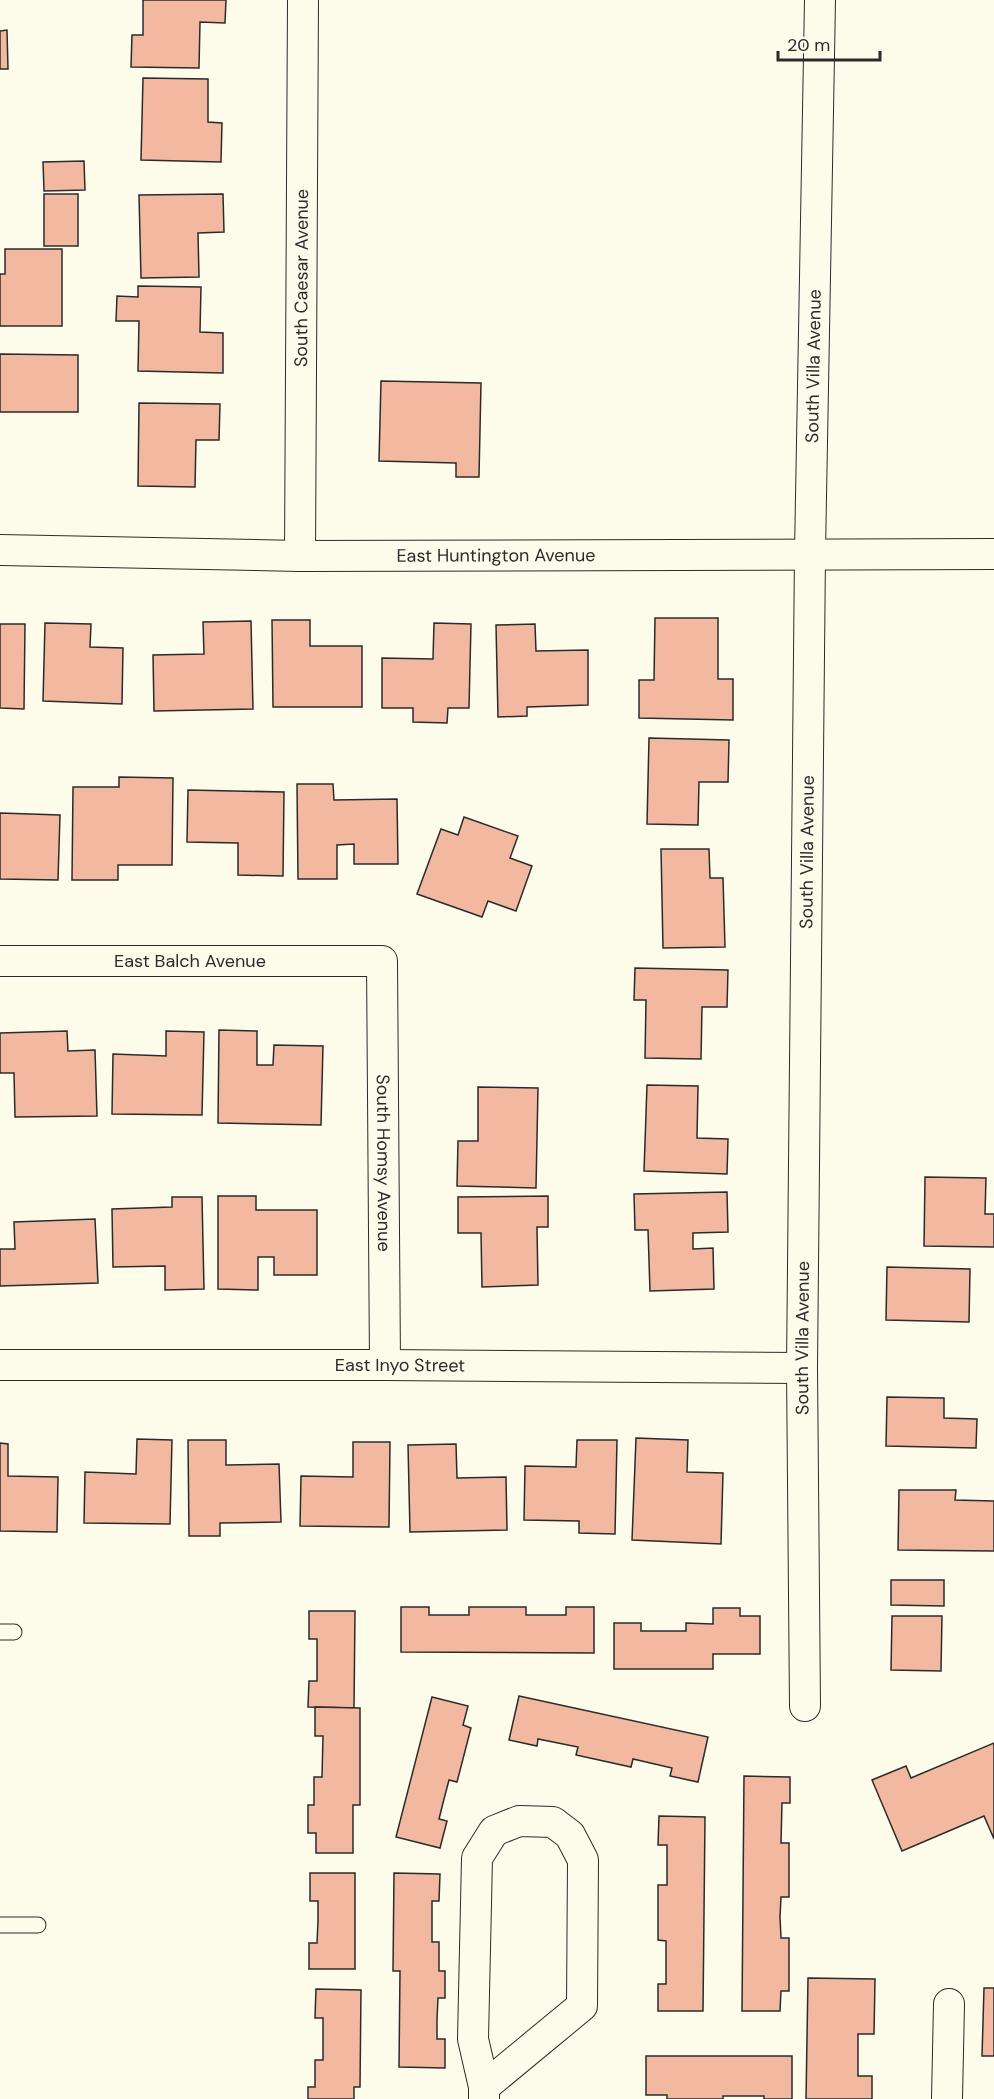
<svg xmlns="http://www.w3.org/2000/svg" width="994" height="2099" viewBox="0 0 994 2099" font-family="'DM Sans',sans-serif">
<rect width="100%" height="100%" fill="#fdfbea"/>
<!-- building -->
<g fill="#f2b8a0" stroke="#2b2b2b" stroke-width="1.5">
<polygon points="143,0 226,0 225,23 200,22 199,68 131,67 132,35 143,35"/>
<polygon points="7,30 8,69 0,69 0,31"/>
<polygon points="143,78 208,79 208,122 222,123 221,162 141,160"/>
<polygon points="84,161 85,190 44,191 43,162"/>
<rect x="44" y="194" width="34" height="52"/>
<polygon points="223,194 224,232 198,233 199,277 141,278 139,195"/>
<polygon points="5,249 62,249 62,326 0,326 0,274 5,274"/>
<polygon points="138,286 201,287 200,332 223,333 223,373 138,371 139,321 116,321 117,296 138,297"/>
<polygon points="0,354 78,355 78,412 0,412"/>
<polygon points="381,381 481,383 479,477 456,477 456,463 379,461"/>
<polygon points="139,403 220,404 219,440 196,440 195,487 138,486"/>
<polygon points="655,618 718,618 718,679 733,679 733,720 639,718 639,680 654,680"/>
<polygon points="272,620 310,620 310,646 362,646 362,707 273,707"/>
<polygon points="251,621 253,709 154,711 153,655 204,654 203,622"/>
<polygon points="45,623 91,624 90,647 123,648 122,704 43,701"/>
<polygon points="434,623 471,624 469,708 448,708 447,723 413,722 413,708 382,708 382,658 433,659"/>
<polygon points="0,624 25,624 24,709 0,708"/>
<polygon points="535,624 536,651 588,650 588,705 527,707 527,716 498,717 496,625"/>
<polygon points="649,738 729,740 728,782 699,782 698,825 647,824"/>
<polygon points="119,777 173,778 172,865 118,865 118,880 72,880 73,787 119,787"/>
<polygon points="297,784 333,784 334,800 397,799 398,864 354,864 354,844 337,845 337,879 298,879"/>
<polygon points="188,790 284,792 283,876 238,875 238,843 187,842"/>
<polygon points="0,813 60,815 58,880 0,879"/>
<polygon points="464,817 518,836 510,858 532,866 516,911 488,901 482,917 417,894 441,829 458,835"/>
<polygon points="661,849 709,849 710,878 723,878 725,947 663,948"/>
<polygon points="635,968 728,970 727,1007 702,1007 701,1059 645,1058 646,1000 634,1000"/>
<polygon points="219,1030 257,1031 257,1065 273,1065 274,1045 323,1046 321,1125 218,1123"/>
<polygon points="67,1031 68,1051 95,1050 97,1116 15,1117 14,1073 0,1073 0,1033"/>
<polygon points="166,1031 204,1032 202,1115 112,1114 113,1054 166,1056"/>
<polygon points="647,1085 698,1086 697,1138 728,1139 727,1174 644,1171"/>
<polygon points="478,1087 538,1088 536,1188 457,1186 458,1141 478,1141"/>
<polygon points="925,1177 986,1178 985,1214 994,1214 994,1247 924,1246"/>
<polygon points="727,1192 728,1232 693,1233 693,1249 713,1248 714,1289 650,1291 648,1230 635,1230 634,1194"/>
<polygon points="218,1196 256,1196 256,1210 317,1210 317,1275 274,1275 274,1257 258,1257 258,1290 218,1289"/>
<polygon points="548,1196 548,1227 537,1227 538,1285 482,1287 481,1233 458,1233 458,1197"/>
<polygon points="172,1197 202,1197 204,1289 165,1290 165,1266 113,1267 112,1209 172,1207"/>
<polygon points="95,1219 98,1283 0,1286 0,1249 15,1249 14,1222"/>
<polygon points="887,1267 970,1269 969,1322 886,1320"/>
<polygon points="887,1397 944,1398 944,1418 977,1419 976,1448 886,1446"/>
<polygon points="636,1438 688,1440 687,1472 723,1473 721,1544 632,1540"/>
<polygon points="137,1439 172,1440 170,1524 84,1523 85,1472 136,1474"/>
<polygon points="188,1440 226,1440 226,1465 279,1464 281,1522 220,1523 220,1536 189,1536"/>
<polygon points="577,1440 617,1440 615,1534 579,1533 579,1521 524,1520 525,1466 576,1467"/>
<polygon points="353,1442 390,1442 389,1527 300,1526 301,1476 353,1477"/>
<polygon points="0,1443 8,1444 8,1476 58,1477 57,1532 0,1531"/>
<polygon points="456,1444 457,1478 506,1477 507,1530 410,1532 408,1445"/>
<polygon points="899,1490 956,1490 955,1500 994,1501 994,1551 898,1550"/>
<polygon points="891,1580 944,1580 944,1606 891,1605"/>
<polygon points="401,1607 429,1607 429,1615 469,1615 469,1607 526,1607 526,1615 566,1615 566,1607 594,1607 594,1653 401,1652"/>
<polygon points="713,1608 740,1608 740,1616 760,1616 760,1654 713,1654 713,1669 614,1669 614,1623 641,1623 641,1631 686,1631 686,1623 713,1624"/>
<polygon points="309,1611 355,1611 354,1708 308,1707 309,1681 317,1681 317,1639 309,1639"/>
<polygon points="892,1616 942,1616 941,1671 891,1670"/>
<polygon points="519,1696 708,1737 698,1782 670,1776 672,1768 633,1759 631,1767 576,1755 578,1747 538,1739 537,1746 509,1740"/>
<polygon points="432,1697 468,1706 463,1725 471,1728 457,1782 449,1780 444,1799 439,1819 447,1821 440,1848 396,1837"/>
<polygon points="315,1707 360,1708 360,1805 353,1805 353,1853 316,1853 316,1833 308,1833 308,1805 314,1805 314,1777 322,1777 323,1736 315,1736"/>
<polygon points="994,1743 994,1839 984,1816 902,1851 872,1780 906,1766 911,1778"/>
<polygon points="744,1776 790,1777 790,1803 782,1803 781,1843 789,1843 789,1897 781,1897 780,1917 781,1938 789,1938 789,1991 781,1991 780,2011 742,2011"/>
<polygon points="659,1816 705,1817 703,2011 658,2011 658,1984 666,1984 666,1941 658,1940 658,1885 667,1885 667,1845 658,1845"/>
<polygon points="310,1873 355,1873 355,1969 309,1969 309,1943 317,1943 318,1921 318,1901 310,1901"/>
<polygon points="394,1873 440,1874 439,1901 432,1901 432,1942 439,1942 439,1971 445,1971 445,1998 438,1998 437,2019 437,2039 445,2039 445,2068 399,2067 400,1971 393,1971"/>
<polygon points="808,1978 875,1979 874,2034 858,2034 858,2076 872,2076 872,2099 806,2099"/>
<polygon points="984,1988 994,1988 994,2056 982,2056"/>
<polygon points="316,1989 361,1990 360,2087 354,2087 354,2099 308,2099 308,2087 315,2087 315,2060 323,2060 323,2018 315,2018"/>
<polygon points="646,2056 792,2056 792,2099 764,2099 764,2096 723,2096 723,2099 667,2099 667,2095 646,2095"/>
</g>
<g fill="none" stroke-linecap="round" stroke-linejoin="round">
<!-- lane casing -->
<g stroke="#2b2b2b" stroke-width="17">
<g id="lane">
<polyline points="0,1632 14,1632"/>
<polyline points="0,1925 38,1925"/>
</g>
</g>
<!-- street casing -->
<g stroke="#2b2b2b" stroke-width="32">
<g id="street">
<path id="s1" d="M0,550L300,556L994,554"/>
<path id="s2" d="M300,556L303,0"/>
<path id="s3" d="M0,961H382L385,1365"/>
<path id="s4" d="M0,1365H385L802,1368"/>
<path id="s5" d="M805,1706L802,1368L810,553L820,0"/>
<polyline points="484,2087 582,2006 583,1860 570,1835 553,1822 519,1821 494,1831 477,1858 473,2039 484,2087 484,2099"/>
<polyline points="947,2099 949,2004"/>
</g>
</g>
<!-- lane -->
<use href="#lane" stroke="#fdfbea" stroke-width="15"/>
<!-- street -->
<use href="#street" stroke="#fdfbea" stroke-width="30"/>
</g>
<g text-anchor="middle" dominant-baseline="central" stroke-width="4.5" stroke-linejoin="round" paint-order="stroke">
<!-- street labels -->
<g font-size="18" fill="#2b2b2b" stroke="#fdfbea">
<text stroke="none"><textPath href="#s2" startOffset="278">South Caesar Avenue</textPath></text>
<text stroke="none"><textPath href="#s5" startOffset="1340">South Villa Avenue</textPath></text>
<text stroke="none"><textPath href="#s1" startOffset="496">East Huntington Avenue</textPath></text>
<text stroke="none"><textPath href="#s5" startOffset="854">South Villa Avenue</textPath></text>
<text stroke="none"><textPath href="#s3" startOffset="190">East Balch Avenue</textPath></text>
<text stroke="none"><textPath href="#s3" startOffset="584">South Homsy Avenue</textPath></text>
<text stroke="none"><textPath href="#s5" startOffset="368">South Villa Avenue</textPath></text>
<text stroke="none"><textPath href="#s4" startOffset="400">East Inyo Street</textPath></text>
</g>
</g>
<!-- scale -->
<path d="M778 51v9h102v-9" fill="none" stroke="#2b2b2b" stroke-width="3"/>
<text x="787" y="51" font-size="18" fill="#2b2b2b" stroke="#fdfbea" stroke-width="4.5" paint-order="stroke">20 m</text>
</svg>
